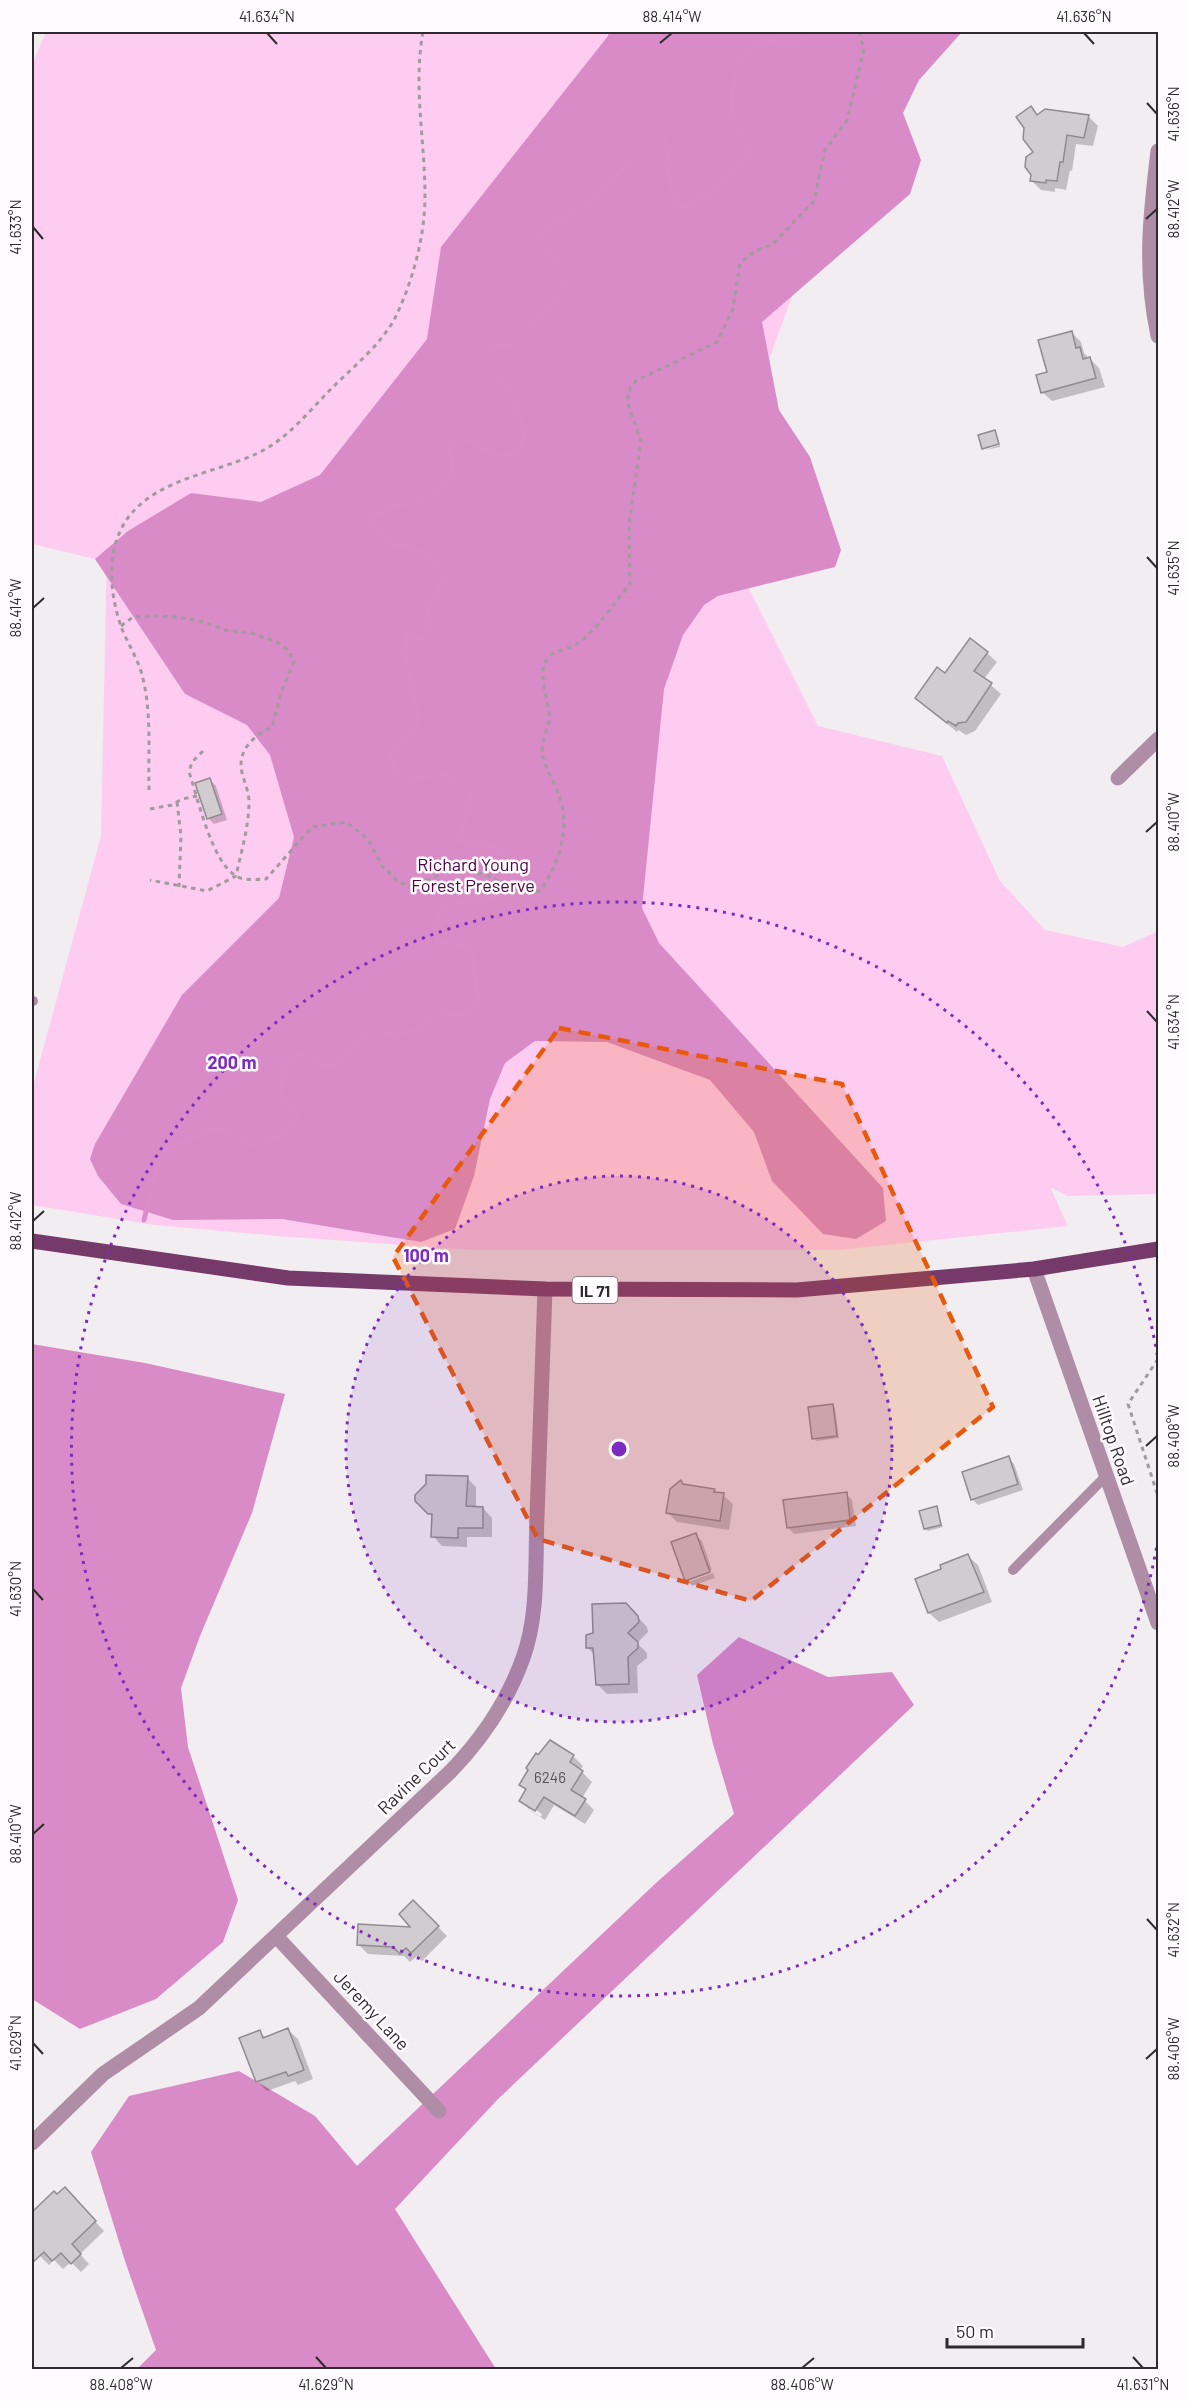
<svg xmlns="http://www.w3.org/2000/svg" width="1190" height="2401" viewBox="0 0 1190 2401" font-family="Barlow,sans-serif">
<rect width="100%" height="100%" fill="#f2edf1"/>
<!-- green -->
<polygon fill="#feccf1" points="46,32 889,32 712,515 818,726 942,756 1000,881 1045,930 1123,947 1158,931 1158,1194 1067,1196 1050,1187 1068,1226 838,1250 472,1250 278,1236 154,1225 32,1205 32,1090 101,836 107,550 95,559 32,544 32,65"/>
<!-- forest -->
<g fill="#d98bc7">
<polygon points="609,32 962,32 919,80 903,113 921,160 910,194 762,322 779,410 810,457 841,550 835,567 718,596 704,605 683,635 664,689 642,908 659,943 883,1188 886,1221 856,1239 823,1234 772,1181 754,1132 710,1080 607,1042 535,1041 505,1063 490,1099 474,1176 455,1229 421,1242 282,1219 173,1220 121,1204 98,1176 90,1159 95,1144 182,995 279,898 294,837 270,755 247,725 185,694 95,559 128,531 191,493 261,502 320,475 427,339 441,247 608,36"/>
<polygon points="32,1344 145,1363 285,1394 252,1513 200,1636 181,1688 188,1747 238,1900 223,1942 156,1999 80,2029 32,1999"/>
<polygon points="739,1637 828,1677 892,1672 914,1705 498,2099 395,2209 496,2369 137,2369 156,2350 125,2261 91,2152 129,2096 239,2071 315,2116 357,2166 656,1883 734,1814 713,1744 697,1675"/>
</g>
<!-- shadow -->
<g fill="#0003" fill-rule="evenodd">
<polygon points="1031,108 1038,116 1088,116 1098,126 1093,146 1076,144 1072,171 1070,170 1066,190 1055,188 1055,192 1041,190 1032,181 1035,152"/>
<polygon points="1071,332 1081,342 1084,353 1099,368 1105,387 1052,401 1042,392"/>
<polygon points="1000,445 1000,447 985,450"/>
<polygon points="987,653 997,662 984,679 1001,694 975,731 966,735 958,730 957,732 927,707 946,675"/>
<polygon points="210,780 216,786 227,820 214,824 208,818"/>
<polygon points="832,1405 835,1408 839,1438 816,1441 814,1438"/>
<polygon points="1008,1458 1014,1464 1023,1490 978,1505 972,1499"/>
<polygon points="467,1478 476,1487 476,1508 483,1508 492,1518 492,1537 467,1537 467,1547 442,1546 433,1536 433,1517 416,1501"/>
<polygon points="681,1482 685,1486 714,1490 718,1494 723,1495 733,1504 729,1530 677,1522 668,1513"/>
<polygon points="846,1494 852,1500 856,1526 794,1534 788,1527"/>
<polygon points="936,1508 943,1527 928,1531 925,1529"/>
<polygon points="695,1535 702,1541 712,1570 687,1579 687,1581 686,1580"/>
<polygon points="968,1556 978,1565 992,1602 939,1622 929,1613 917,1580 943,1569"/>
<polygon points="713,1573 715,1578 692,1586 688,1582"/>
<polygon points="626,1605 647,1627 648,1632 637,1643 647,1653 647,1658 637,1666 638,1693 607,1694 598,1685 595,1655 588,1648 594,1635"/>
<path d="M573,1756L583,1766L580,1770L592,1782L582,1798L594,1810L585,1824L554,1805L545,1820L531,1811L521,1801L527,1791L521,1785ZM530,1806L542,1814L541,1817L530,1810Z"/>
<polygon points="413,1902 447,1936 422,1961 417,1956 410,1962 404,1956 368,1954 359,1945 414,1928"/>
<polygon points="288,2030 298,2039 313,2079 298,2085 295,2081 267,2091 257,2081 260,2032 266,2038"/>
<polygon points="54,2193 57,2196 74,2199 104,2231 80,2254 89,2264 81,2272 71,2262 63,2269 54,2260 49,2265 32,2248 32,2215"/>
</g>
<g fill="none" stroke-linecap="round" stroke-linejoin="round">
<!-- stream -->
<path stroke="#d98cc8" stroke-width="5" d="M144,1220L160,1155L171,1147L214,1129L229,1132L253,1146C273,1141 296,1130 299,1109L289,1106L280,1097L283,1074L292,1055L301,1053L327,1067L338,1063L363,1033L372,1031L396,1035L414,1031L442,1013L469,1015L480,999C472,984 476,970 473,953L463,946L436,940L439,910L458,902L498,897L515,874L514,860L497,847L458,841L472,795L447,774L409,780L396,771L389,751L411,736L419,720L405,655L406,635L424,639L430,627L428,608L444,578L434,557L405,545L394,546L368,519L393,507L421,502L437,488L454,479L451,454L447,442L467,440L496,456L518,453L525,437L520,418L510,392L477,362C486,344 497,344 514,346C527,337 532,324 542,313C552,301 562,292 570,279L547,252L540,233L548,226L582,208L613,183L635,152L655,134L664,137C674,164 662,185 682,208C708,195 734,179 749,155L745,142L731,116L736,66L751,49L767,40C788,46 795,48 811,32"/>
</g>
<!-- building -->
<g fill="#d1cccf" stroke="#8f8b8e" stroke-width="1.5">
<polygon points="1031,106 1037,115 1045,109 1089,115 1084,138 1067,135 1063,162 1060,162 1057,181 1046,180 1046,183 1030,181 1031,175 1025,167 1026,157 1033,152 1023,139 1024,128 1016,117"/>
<polygon points="1072,331 1076,348 1080,347 1083,359 1090,357 1096,378 1041,393 1036,375 1047,372 1038,340"/>
<polygon points="995,430 999,444 982,449 978,435"/>
<polygon points="970,638 988,652 974,671 992,683 966,722 958,723 956,726 948,721 947,723 915,698 937,667 945,673"/>
<polygon points="210,778 222,814 207,819 195,783"/>
<polygon points="833,1404 837,1436 812,1439 808,1407"/>
<polygon points="1009,1456 1018,1484 971,1500 962,1472"/>
<polygon points="426,1475 468,1476 466,1506 483,1507 483,1528 458,1528 458,1538 431,1537 432,1514 428,1514 415,1501 415,1495 426,1484"/>
<polygon points="681,1480 683,1484 715,1489 714,1492 724,1493 720,1521 666,1513 670,1489"/>
<polygon points="847,1492 850,1520 787,1528 783,1500"/>
<polygon points="937,1506 941,1525 924,1529 919,1511"/>
<polygon points="696,1533 710,1572 685,1581 671,1542"/>
<polygon points="968,1554 984,1592 928,1613 915,1579 941,1569 940,1565"/>
<polygon points="626,1603 638,1616 639,1622 628,1633 638,1642 638,1648 628,1657 629,1684 596,1685 593,1648 586,1648 586,1635 593,1633 592,1604"/>
<polygon points="550,1740 574,1755 570,1762 583,1771 571,1790 586,1799 575,1816 544,1797 535,1811 519,1801 526,1789 519,1785 528,1770 526,1768 536,1753 538,1755"/>
<polygon points="413,1900 439,1926 411,1953 406,1948 400,1954 393,1947 357,1945 358,1924 410,1927 399,1914"/>
<polygon points="288,2028 304,2070 288,2076 286,2072 256,2082 239,2038 260,2030 263,2038"/>
<polygon points="65,2187 96,2221 72,2244 81,2254 71,2264 61,2253 52,2261 44,2252 32,2263 32,2212 54,2191 57,2194"/>
</g>
<g fill="none" stroke-linecap="round" stroke-linejoin="round">
<!-- path -->
<g stroke="#9f9b9e" stroke-width="3" stroke-dasharray="4.5 4.5" stroke-linecap="butt">
<path d="M121,626L133,617L153,616L177,617L204,622L224,630L251,633L275,641L288,650L294,662L283,687L272,727C257,734 241,746 241,765C241,776 249,789 249,802C249,827 241,852 236,876L207,891L150,880"/>
<path d="M203,751L192,762L189,772C198,798 212,865 238,877C246,881 257,879 266,879L312,827L346,822L368,839L382,866L400,883L417,886L444,872L465,870L486,875L522,893L540,891C559,864 571,828 559,796C555,783 547,771 543,758C539,743 550,728 549,713C548,698 537,672 547,659C553,650 567,650 575,645C592,636 617,600 630,584L629,525L641,441L627,402L630,388L636,381L717,342L733,309L740,263L755,251L773,244L814,201L825,150L847,120L864,49L859,32"/>
<path d="M149,790C148,752 152,712 142,675C138,659 128,644 122,629C112,602 107,566 117,539C137,481 208,476 256,454C287,440 309,411 332,388C354,366 382,344 396,316C413,280 425,236 425,196C425,141 413,86 423,32"/>
<polyline points="177,802 181,836 179,887"/>
<polyline points="150,809 172,805 182,799 197,796"/>
<polyline points="1158,1359 1128,1404 1158,1496"/>
</g>
<!-- service -->
<g stroke="#af8da6" stroke-width="10">
<polyline points="32,1001 33,1001"/>
<polyline points="1013,1570 1106,1476"/>
</g>
<!-- minor -->
<g stroke="#af8da6" stroke-width="15">
<path d="M1158,151C1150,217 1144,270 1158,336"/>
<polyline points="1118,778 1158,739"/>
<polyline points="1034,1269 1158,1623"/>
<polyline points="276,1936 439,2111"/>
<path d="M32,2143L103,2074L199,2008L450,1772C481,1740 508,1700 523,1658C539,1614 535,1563 537,1517C539,1441 542,1365 545,1289"/>
</g>
<!-- primary -->
<polyline stroke="#753a69" stroke-width="15" points="32,1241 288,1278 545,1289 797,1290 1034,1269 1158,1249"/>
</g>
<!-- marked area -->
<path fill="#e8590c" fill-opacity="0.2" stroke="#e8590c" stroke-width="4.5" stroke-dasharray="12 8" stroke-linejoin="round" d="M559,1028L842,1084L993,1407L751,1601L538,1539L393,1257Z"/>
<!-- ticks -->
<path fill="none" stroke="#2d2b2d" stroke-width="2" d="M267,33L277,44M1084,33L1094,44M660,43L672,33M1147,103L1157,114M1146,219L1157,209M33,227L43,239M1147,557L1157,568M33,608L44,598M1146,832L1157,822M1147,1011L1157,1022M33,1221L44,1211M1146,1446L1157,1436M33,1589L43,1600M33,1834L44,1824M1147,1919L1157,1930M33,2043L43,2054M1146,2059L1157,2049M316,2357L326,2368M1133,2357L1143,2368M121,2368L133,2358M802,2368L814,2358"/>
<!-- distance rings -->
<circle cx="619" cy="1449" r="273" fill="#7b2cbf" fill-opacity=".12"/>
<g fill="none" stroke="#7b2cbf" stroke-width="3" stroke-dasharray="3 6">
<circle cx="619" cy="1449" r="273"/>
<path d="M1158 1539A547 547 0 1 1 1158 1359"/>
</g>
<g text-anchor="middle" dominant-baseline="central" stroke-width="5" stroke-linejoin="round" paint-order="stroke">
<!-- number labels -->
<g font-size="15" fill="#565356">
<text x="550" y="1777">6246</text>
</g>
<!-- shield labels -->
<rect fill="#fffbfe" stroke="#6c696c" stroke-width="1.5" x="572.5" y="1277" width="45" height="26" rx="4.5"/>
<g font-size="16" font-weight="bold" fill="#2d2b2d">
<text x="595" y="1290">IL 71</text>
</g>
<!-- park labels -->
<g font-size="18" fill="#4c0542" stroke="#fffbfe">
<text x="473" y="864">Richard Young<tspan x="473" dy="21">Forest Preserve</tspan></text>
</g>
<!-- street labels -->
<g font-size="18" fill="#2d2b2d" stroke="#fffbfe">
<text transform="translate(1114 1440) rotate(71)">Hilltop Road</text>
<text transform="translate(416 1776) rotate(-44)">Ravine Court</text>
<text transform="translate(372 2010) rotate(47)">Jeremy Lane</text>
</g>
</g>
<circle cx="619" cy="1449" r="9" fill="#7b2cbf" stroke="#fffbfe" stroke-width="3"/>
<g font-size="18" text-anchor="middle" font-weight="bold" fill="#7b2cbf" stroke="#fffbfe" stroke-width="5" stroke-linejoin="round" paint-order="stroke">
<text x="232" y="1069">200 m</text>
<text x="426" y="1262">100 m</text>
</g>
<!-- border -->
<rect width="1190" height="2401" fill="none" stroke="#fffbfe" stroke-width="66"/>
<!-- scale -->
<path d="M947 2338v9h136v-9" fill="none" stroke="#2d2b2d" stroke-width="3"/>
<text x="956" y="2338" font-size="18" fill="#2d2b2d" stroke="#fffbfe" stroke-width="4.5" paint-order="stroke">50 m</text>
<rect x="33" y="33" width="1124" height="2335" fill="none" stroke="#2d2b2d" stroke-width="2"/>
<g font-size="15" text-anchor="middle" fill="#2d2b2d">
<text x="267" y="22">41.634°N</text>
<text x="672" y="22">88.414°W</text>
<text x="1084" y="22">41.636°N</text>
<text transform="translate(1174 114) rotate(-90)" y="5">41.636°N</text>
<text transform="translate(1174 209) rotate(-90)" y="5">88.412°W</text>
<text transform="translate(16 227) rotate(-90)" y="5">41.633°N</text>
<text transform="translate(1174 568) rotate(-90)" y="5">41.635°N</text>
<text transform="translate(16 608) rotate(-90)" y="5">88.414°W</text>
<text transform="translate(1174 822) rotate(-90)" y="5">88.410°W</text>
<text transform="translate(1174 1022) rotate(-90)" y="5">41.634°N</text>
<text transform="translate(16 1221) rotate(-90)" y="5">88.412°W</text>
<text transform="translate(1174 1436) rotate(-90)" y="5">88.408°W</text>
<text transform="translate(16 1589) rotate(-90)" y="5">41.630°N</text>
<text transform="translate(16 1834) rotate(-90)" y="5">88.410°W</text>
<text transform="translate(1174 1930) rotate(-90)" y="5">41.632°N</text>
<text transform="translate(16 2043) rotate(-90)" y="5">41.629°N</text>
<text transform="translate(1174 2049) rotate(-90)" y="5">88.406°W</text>
<text x="121" y="2390">88.408°W</text>
<text x="326" y="2390">41.629°N</text>
<text x="802" y="2390">88.406°W</text>
<text x="1143" y="2390">41.631°N</text>
</g>
</svg>
